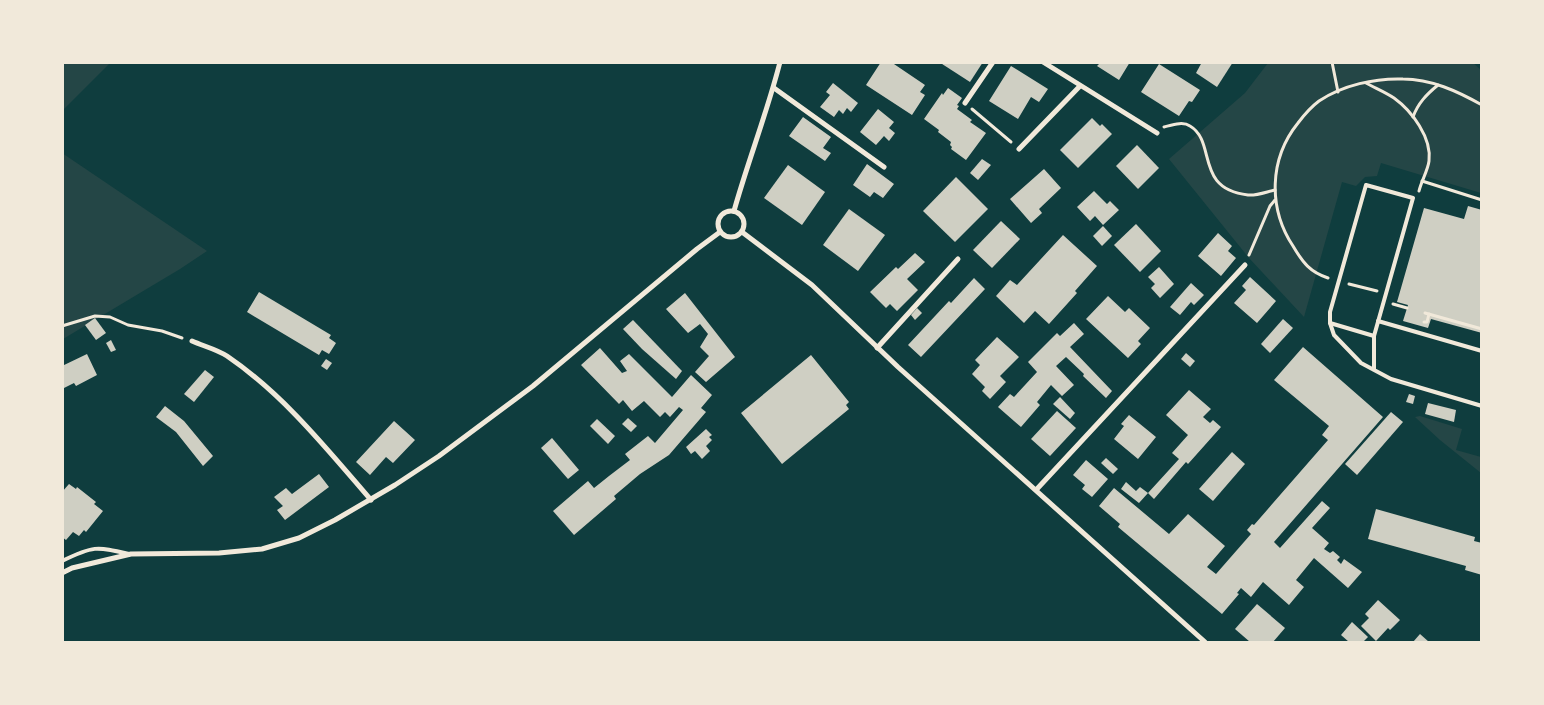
<svg xmlns="http://www.w3.org/2000/svg" width="1544" height="705" viewBox="0 0 1544 705" font-family="Overpass,sans-serif">
<rect width="100%" height="100%" fill="#0f3d3e"/>
<!-- green -->
<g fill="#244646">
<polygon points="63,62 110,62 110,63 63,110"/>
<polygon points="1472,62 1481,70 1481,193 1381,163 1377,176 1365,177 1356,186 1342,182 1304,317 1249,258 1169,159 1245,93 1268,63"/>
<polygon points="62,153 207,251 180,269 63,339"/>
<polygon points="1420,416 1462,429 1456,450 1481,457 1481,473 1440,440 1415,417"/>
</g>
<!-- building -->
<g fill="#cfcfc3">
<polygon points="881,62 891,62 925,85 920,92 925,95 912,115 866,85"/>
<polygon points="939,62 983,62 970,82"/>
<polygon points="1096,62 1130,62 1119,80 1097,66 1099,64"/>
<polygon points="1202,62 1233,62 1217,87 1196,73"/>
<polygon points="1159,64 1200,90 1192,102 1189,101 1179,116 1141,92"/>
<polygon points="1011,66 1048,89 1039,102 1031,97 1018,119 989,101"/>
<polygon points="833,83 858,103 851,112 847,108 843,114 839,110 834,117 820,107 830,95 826,92"/>
<polygon points="948,88 962,98 957,105 959,106 957,109 972,120 970,122 986,133 966,160 951,149 952,147 950,145 951,142 938,132 939,130 924,119 942,93 943,95"/>
<polygon points="878,109 894,122 889,128 895,133 889,141 884,136 876,145 860,132"/>
<polygon points="803,117 831,137 823,148 831,153 825,161 789,136"/>
<polygon points="1092,118 1100,126 1102,124 1112,134 1078,168 1060,150"/>
<polygon points="1137,145 1159,168 1138,189 1116,166"/>
<polygon points="982,159 991,165 978,180 970,173"/>
<polygon points="867,164 894,184 883,198 874,192 870,197 853,185"/>
<polygon points="788,165 825,192 802,225 764,198"/>
<polygon points="1044,169 1061,188 1039,209 1042,213 1031,223 1010,199"/>
<polygon points="956,177 988,209 955,242 923,211"/>
<polygon points="1094,191 1107,204 1110,201 1119,210 1103,225 1095,216 1090,221 1077,207"/>
<polygon points="1468,206 1482,210 1482,333 1431,319 1428,328 1403,321 1408,305 1397,302 1424,208 1464,219"/>
<polygon points="849,209 885,235 858,271 823,245"/>
<polygon points="1001,221 1020,239 992,268 973,250"/>
<polygon points="1136,224 1161,251 1140,272 1114,245"/>
<polygon points="1103,226 1112,236 1102,246 1093,236"/>
<polygon points="1218,233 1232,246 1228,251 1236,258 1221,276 1198,256"/>
<polygon points="1063,235 1097,266 1075,291 1077,293 1049,324 1035,311 1024,323 996,296 1010,280 1017,285"/>
<polygon points="915,253 925,262 907,279 918,290 897,311 890,304 886,308 870,292 896,267 898,269"/>
<polygon points="1159,267 1174,284 1160,298 1151,288 1155,284 1148,277"/>
<polygon points="1250,277 1276,301 1257,323 1234,303 1246,290 1242,286"/>
<polygon points="974,278 985,289 921,357 908,345 949,301 951,303"/>
<polygon points="1191,283 1204,295 1194,305 1191,302 1180,315 1170,307"/>
<polygon points="259,292 331,335 329,338 336,343 329,354 322,350 319,355 247,312"/>
<polygon points="685,293 735,357 706,382 695,372 709,356 700,347 708,334 700,324 688,333 666,309"/>
<polygon points="1108,296 1125,312 1129,308 1150,328 1138,341 1141,344 1128,358 1086,319"/>
<polygon points="917,308 922,313 915,320 911,315"/>
<polygon points="95,318 106,333 96,340 85,325"/>
<polygon points="1283,319 1293,328 1270,353 1261,344"/>
<polygon points="633,320 682,371 676,379 642,349 623,329"/>
<polygon points="1074,323 1084,334 1070,347 1112,391 1106,398 1083,376 1084,374 1066,357 1056,366 1074,385 1062,396 1051,385 1037,402 1040,405 1021,427 998,407 1010,394 1014,397 1037,372 1028,362 1057,333 1060,336"/>
<polygon points="997,337 1019,357 1000,376 1006,382 990,399 982,391 985,387 972,374 980,365 975,360"/>
<polygon points="111,340 116,350 111,352 106,343"/>
<polygon points="1303,347 1383,417 1274,542 1280,548 1322,501 1330,508 1312,528 1329,543 1324,549 1330,553 1333,551 1340,557 1337,560 1341,564 1344,559 1362,572 1348,588 1314,558 1296,580 1304,587 1289,605 1263,582 1251,597 1241,588 1237,593 1239,594 1222,614 1118,527 1120,524 1099,506 1114,488 1169,534 1188,514 1225,546 1207,567 1216,574 1251,534 1247,530 1252,524 1254,525 1328,440 1322,435 1329,426 1274,380"/>
<polygon points="600,348 622,373 627,371 620,361 629,354 672,397 691,375 712,395 701,408 706,412 669,455 640,474 614,496 616,499 574,535 553,511 588,481 594,488 609,476 630,460 625,454 648,436 655,443 683,410 679,407 670,417 665,412 660,417 644,401 632,411 623,400 619,404 581,365"/>
<polygon points="1186,353 1195,361 1190,367 1181,359"/>
<polygon points="87,354 97,375 76,386 74,383 62,389 62,366"/>
<polygon points="811,355 849,402 846,405 849,409 782,464 741,413"/>
<polygon points="326,359 332,363 327,370 321,366"/>
<polygon points="205,370 214,377 194,402 184,394"/>
<polygon points="1189,390 1211,409 1203,417 1210,423 1213,420 1221,427 1188,464 1186,462 1154,499 1148,493 1179,459 1172,453 1188,435 1166,415"/>
<polygon points="1409,394 1415,396 1413,404 1406,402"/>
<polygon points="1060,397 1075,413 1070,419 1053,404"/>
<polygon points="1428,403 1456,410 1454,422 1425,414"/>
<polygon points="165,406 184,421 213,456 203,466 176,432 156,417"/>
<polygon points="1057,411 1076,428 1050,456 1031,439"/>
<polygon points="1391,412 1403,422 1357,475 1345,464"/>
<polygon points="1129,415 1156,437 1138,459 1114,439 1124,426 1121,424"/>
<polygon points="628,418 637,426 631,432 622,424"/>
<polygon points="597,419 615,436 608,444 590,426"/>
<polygon points="394,421 415,440 393,463 386,457 370,475 356,462"/>
<polygon points="706,429 712,435 709,437 712,440 706,446 710,451 702,459 695,451 691,454 686,447"/>
<polygon points="552,438 579,470 568,479 541,448"/>
<polygon points="1232,452 1245,464 1213,501 1199,489"/>
<polygon points="1106,458 1118,469 1113,474 1101,463"/>
<polygon points="1086,460 1108,479 1092,497 1082,489 1085,485 1073,475"/>
<polygon points="319,474 329,487 285,520 277,510 283,506 274,497 286,488 292,494"/>
<polygon points="1126,482 1136,491 1140,487 1148,493 1139,503 1121,489"/>
<polygon points="69,484 76,489 77,487 96,502 94,504 103,511 86,532 84,530 79,536 73,532 66,540 62,537 62,492"/>
<polygon points="1376,509 1475,537 1474,541 1482,543 1482,575 1465,570 1466,566 1368,539"/>
<polygon points="1378,600 1400,620 1390,630 1388,628 1376,641 1361,626 1369,618 1365,614"/>
<polygon points="1257,604 1285,628 1273,642 1250,642 1235,629"/>
<polygon points="1352,622 1368,637 1363,642 1349,642 1341,635"/>
<polygon points="1420,634 1429,642 1413,642"/>
</g>
<g fill="none" stroke-linecap="round" stroke-linejoin="round">
<!-- path -->
<g stroke="#f1e9da" stroke-width="3">
<polyline points="1332,62 1338,92"/>
<path d="M1366,83C1375,88 1385,92 1394,98C1412,111 1432,138 1429,161C1428,170 1421,182 1419,191"/>
<polyline points="972,109 1011,142"/>
<path d="M1413,117C1418,103 1427,94 1438,85"/>
<path d="M1164,127C1172,125 1183,121 1190,126C1217,142 1194,189 1248,195C1256,196 1266,192 1275,190"/>
<polyline points="1422,181 1482,200"/>
<polyline points="1249,255 1270,206 1275,200"/>
<path d="M1328,278C1310,272 1303,263 1293,246C1268,208 1269,159 1298,123C1304,115 1311,107 1319,101C1343,85 1375,78 1403,79C1431,79 1457,91 1482,105"/>
<polyline points="1349,284 1377,291"/>
<polyline points="1393,304 1407,308"/>
<polyline points="1425,313 1482,329"/>
<polyline points="1424,322 1427,322 1429,314"/>
<polyline points="62,326 95,316 110,317 128,325 162,331 182,338"/>
</g>
<!-- service -->
<g stroke="#f1e9da" stroke-width="4">
<polyline points="1378,321 1482,351"/>
<polyline points="1330,323 1374,336"/>
<polyline points="1374,370 1374,336 1413,198 1366,185 1330,312 1330,323 1334,335 1361,363 1391,379 1482,406"/>
<path d="M62,561C93,546 96,546 129,554"/>
</g>
<!-- minor -->
<g stroke="#f1e9da" stroke-width="5">
<polyline points="1043,62 1157,133"/>
<polyline points="774,88 884,167"/>
<polyline points="965,103 993,62"/>
<polyline points="1019,149 1080,86"/>
<circle cx="731" cy="224" r="13"/>
<path d="M734,211C748,161 767,113 780,62"/>
<polyline points="742,232 812,285 898,367 1205,642"/>
<path d="M192,341C203,346 216,349 227,356C283,394 327,449 371,500"/>
<polyline points="877,348 958,259"/>
<polyline points="1036,490 1245,265"/>
<polyline points="62,573 72,568 131,554 219,553 262,549 299,538 335,520 395,485 439,456 533,386 697,249 720,232"/>
</g>
</g>
<!-- border -->
<rect width="1544" height="705" fill="none" stroke="#f1e9da" stroke-width="128"/>
</svg>
